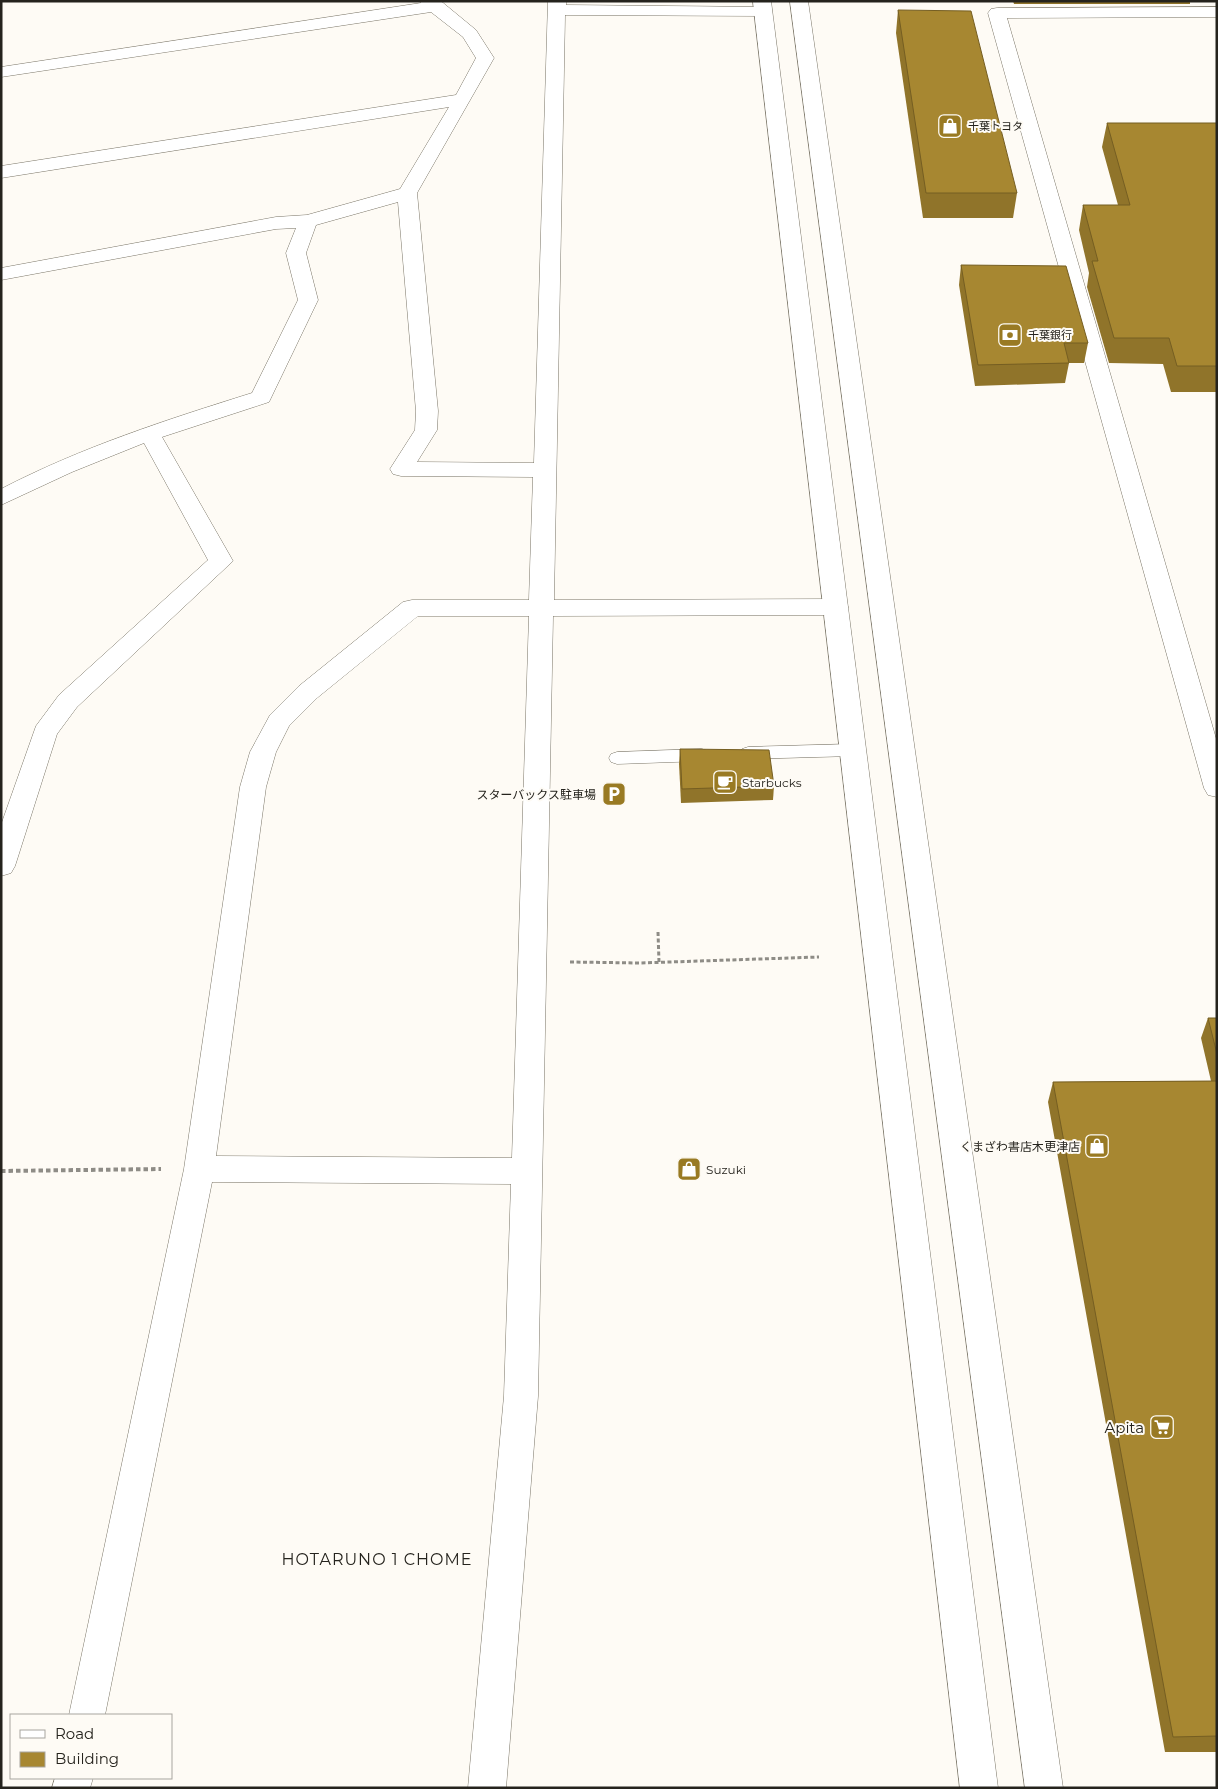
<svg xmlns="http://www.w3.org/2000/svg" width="1218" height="1789" viewBox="0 0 1218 1789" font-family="Montserrat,'Noto Sans JP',sans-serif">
<rect width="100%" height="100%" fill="#fefbf5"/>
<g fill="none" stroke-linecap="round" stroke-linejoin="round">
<!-- lane casing -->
<g stroke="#7b7668" stroke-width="1">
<g id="lane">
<polygon points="853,744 859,746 861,750 859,754 853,756 748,759 742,757 740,753 742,749 748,747"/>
<polygon points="702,749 708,751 710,755 708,759 702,761 617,764 611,762 609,758 611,754 617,752"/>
</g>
</g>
<!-- street casing -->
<g stroke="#7b7668" stroke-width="1">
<g id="street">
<path d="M420,1L442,2L476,30L494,58L417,193L438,411L437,430L417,462L534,463L548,1H566V5L769,7L772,11L769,15L763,16L565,15L554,600L836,599L845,601L848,607L845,613L836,615L553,616L538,1396L506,1788H468L504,1396L511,1184L212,1182L105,1715H69L184,1169L240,787L250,752L270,715L299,686L403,602L412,600H529L533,477L401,476L393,474L390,469L415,430L416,411L398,202L316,225L306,253L318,300L269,402L162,437L233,561L77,707L57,734L15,866L11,873L1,876V825L36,726L59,695L208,560L144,443L72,472L1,505V489C82,447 166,420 252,393L298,300L286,253L296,228L276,229L1,280V268L276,217L307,215L400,189L449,107L1,178V166L456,95L476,58L463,37L431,12L1,77V67L421,3ZM418,616H529L512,1158L216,1156L266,787L276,752L289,726L317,698Z"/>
<polygon points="1217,7 1217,17 1007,18 1217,742 1217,797 1208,795 1204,788 988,13 991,9 997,8"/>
<polygon points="55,1778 93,1778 90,1788 52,1788"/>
</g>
</g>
<!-- secondary casing -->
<g stroke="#7b7668" stroke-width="1">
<g id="secondary">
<polygon points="753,1 771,1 998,1788 960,1788"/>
<polygon points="790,1 808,1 1063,1788 1025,1788"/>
</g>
</g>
<!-- path-far1 -->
<g stroke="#8e8c86" stroke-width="3" stroke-dasharray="4 2.5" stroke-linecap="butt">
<polyline points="658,932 659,962"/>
<polyline points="570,962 640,963 819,957"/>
</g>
<!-- path -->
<polyline stroke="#8e8c86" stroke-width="4" stroke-dasharray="4.5 3" stroke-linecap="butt" points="1,1171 161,1169"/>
<!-- lane -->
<use href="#lane" fill="#fff" fill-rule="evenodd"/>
<!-- street -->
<use href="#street" fill="#fff" fill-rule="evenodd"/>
<!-- secondary -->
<use href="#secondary" fill="#fff" fill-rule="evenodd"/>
</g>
<!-- wall -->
<g fill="#90742a">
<polygon points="1013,1 1190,1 1190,4 1014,4"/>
<polygon points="898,10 1017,193 1013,218 923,218 896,33"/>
<polygon points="1107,123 1217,123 1217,392 1171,392 1163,364 1109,363 1087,287 1089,273 1079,230 1083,205 1118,205 1102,147"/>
<polygon points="961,265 1088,343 1084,363 1069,363 1065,383 975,386 959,285"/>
<polygon points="680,749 774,786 773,800 681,803 679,764"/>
<polygon points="1208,1018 1217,1018 1217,1752 1165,1752 1048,1102 1053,1082 1211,1081 1201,1038"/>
</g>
<!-- building -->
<g fill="#a78731" stroke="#755e22">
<polygon points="898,10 971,11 1017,193 926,193"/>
<polygon points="1107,123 1217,123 1217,366 1177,366 1169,338 1114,338 1092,261 1098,261 1083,205 1130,205"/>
<polygon points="961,265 1066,266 1088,343 1064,343 1069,363 978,365"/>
<polygon points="680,749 769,750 774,786 682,789"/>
<polygon points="1208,1018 1217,1018 1217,1054"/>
<polygon points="1217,1081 1217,1736 1173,1737 1053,1082"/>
</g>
<!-- icons -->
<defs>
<g id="shop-square" transform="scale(1.25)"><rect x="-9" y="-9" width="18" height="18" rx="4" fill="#997a23" stroke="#fefbf5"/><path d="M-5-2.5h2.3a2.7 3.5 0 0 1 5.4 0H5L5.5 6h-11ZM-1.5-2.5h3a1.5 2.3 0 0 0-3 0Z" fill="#fff"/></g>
<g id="bank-square" transform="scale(1.25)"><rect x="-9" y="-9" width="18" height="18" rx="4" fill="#997a23" stroke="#fefbf5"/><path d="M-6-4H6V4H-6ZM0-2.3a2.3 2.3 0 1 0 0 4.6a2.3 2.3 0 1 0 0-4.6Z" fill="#fff"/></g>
<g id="cafe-square" transform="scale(1.25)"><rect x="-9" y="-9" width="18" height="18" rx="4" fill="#997a23" stroke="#fefbf5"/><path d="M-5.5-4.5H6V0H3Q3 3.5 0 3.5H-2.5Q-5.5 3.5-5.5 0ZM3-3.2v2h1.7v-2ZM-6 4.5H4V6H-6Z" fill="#fff"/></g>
<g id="parking-square" transform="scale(1.25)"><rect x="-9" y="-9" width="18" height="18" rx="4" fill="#997a23" stroke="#fefbf5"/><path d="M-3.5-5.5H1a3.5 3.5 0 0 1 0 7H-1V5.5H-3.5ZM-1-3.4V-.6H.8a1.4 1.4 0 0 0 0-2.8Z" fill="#fff"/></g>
<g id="supermarket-square" transform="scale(1.25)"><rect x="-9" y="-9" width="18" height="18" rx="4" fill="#997a23" stroke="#fefbf5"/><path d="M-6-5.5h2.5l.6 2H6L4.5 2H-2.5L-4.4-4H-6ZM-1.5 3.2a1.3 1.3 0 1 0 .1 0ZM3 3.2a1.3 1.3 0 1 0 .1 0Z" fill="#fff"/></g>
</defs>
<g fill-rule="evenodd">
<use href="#shop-square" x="950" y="126"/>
<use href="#bank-square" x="1010" y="335"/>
<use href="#cafe-square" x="725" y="782"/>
<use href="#parking-square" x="614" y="794"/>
<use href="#shop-square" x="1097" y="1146"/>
<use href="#shop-square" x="689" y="1169"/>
<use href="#supermarket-square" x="1162" y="1427"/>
</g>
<g text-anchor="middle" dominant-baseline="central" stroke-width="4" stroke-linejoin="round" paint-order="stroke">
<!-- far-poi labels -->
<g font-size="11" fill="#25231d" stroke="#fefbf5" text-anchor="start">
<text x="968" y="126">千葉トヨタ</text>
<text x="1028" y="335">千葉銀行</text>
</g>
<!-- poi labels -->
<g font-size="12" fill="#25231d" stroke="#fefbf5" text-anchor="start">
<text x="742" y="782">Starbucks</text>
<text x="596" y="794" text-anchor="end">スターバックス駐車場</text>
<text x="1080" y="1146" text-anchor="end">くまざわ書店木更津店</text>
<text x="706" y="1169">Suzuki</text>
</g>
<!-- near-poi labels -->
<g font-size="15" fill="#25231d" stroke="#fefbf5" text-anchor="end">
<text x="1144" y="1427">Apita</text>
</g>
<!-- near-neighbourhood labels -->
<g font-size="16" letter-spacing="1" fill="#25231d" stroke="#fefbf5">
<text x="377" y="1559">HOTARUNO 1 CHOME</text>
</g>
</g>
<!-- border -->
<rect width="1218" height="1789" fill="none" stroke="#25231d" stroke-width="5"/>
<!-- legend -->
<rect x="10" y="1714" width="162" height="65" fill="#fefbf5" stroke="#a7a59f"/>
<rect x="20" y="1730" width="25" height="8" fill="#ffffff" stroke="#a7a59f"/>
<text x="55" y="1739" font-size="15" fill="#25231d">Road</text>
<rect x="20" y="1752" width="25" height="15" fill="#a78731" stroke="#a7a59f"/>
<text x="55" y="1764" font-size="15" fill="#25231d">Building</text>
</svg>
